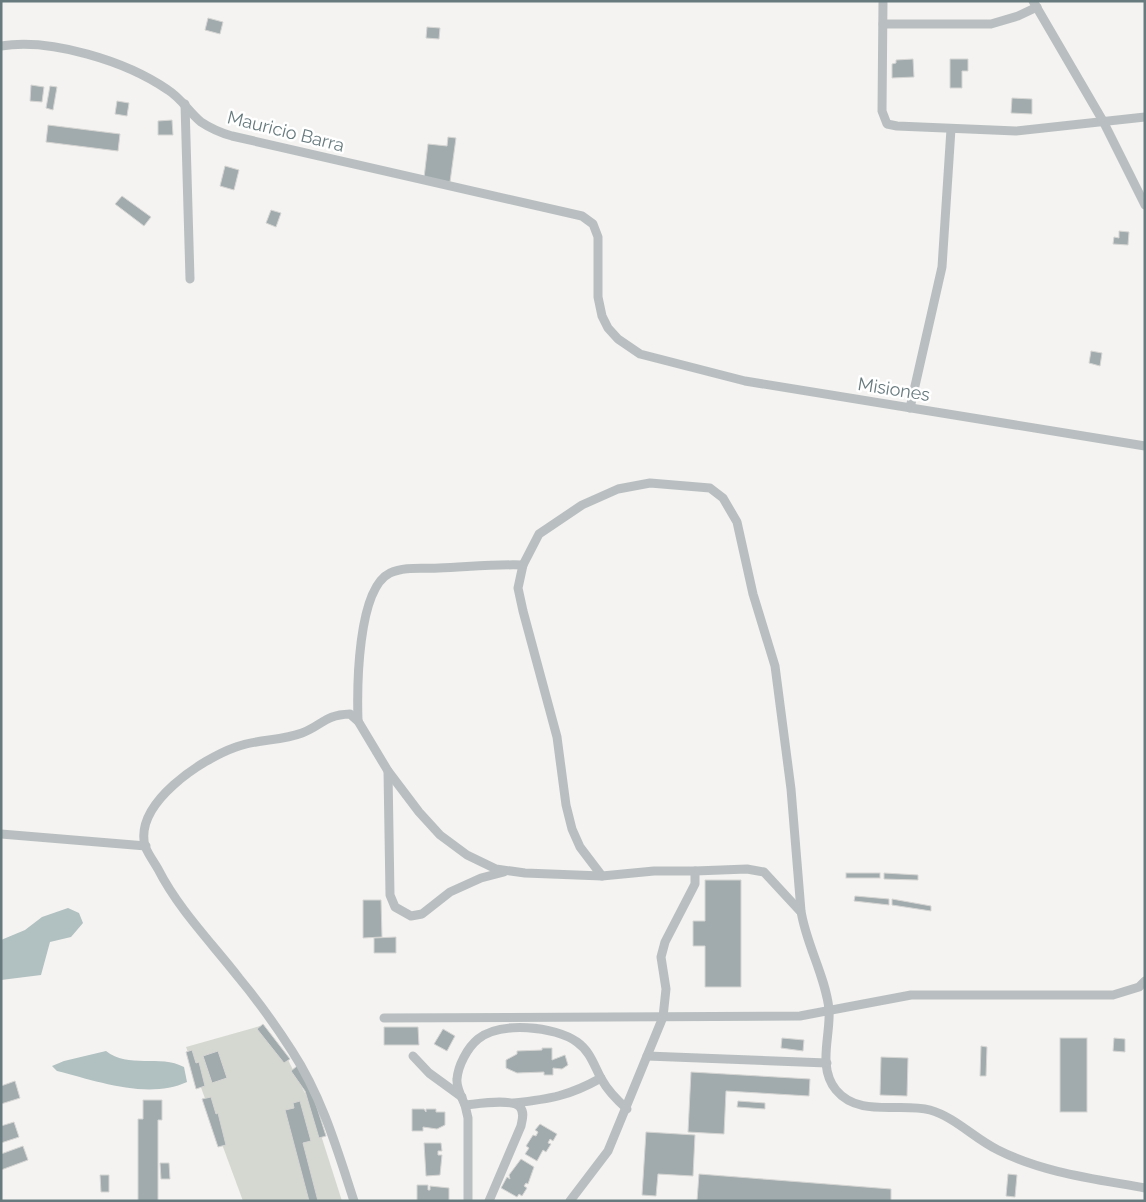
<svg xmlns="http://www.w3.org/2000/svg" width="1146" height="1202" viewBox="0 0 1146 1202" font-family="Raleway,sans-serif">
<rect width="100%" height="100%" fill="#f4f3f1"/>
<!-- green -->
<polygon fill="#d5d8d0" points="260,1026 286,1056 312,1107 342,1201 243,1201 186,1047"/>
<!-- water -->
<g fill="#b1c0c0">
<polygon points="68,908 79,913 83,923 71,937 50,942 41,975 1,980 1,940 25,930 42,917"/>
<path d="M106,1051C128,1069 160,1054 184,1067L187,1082C148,1100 97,1081 57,1071L52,1066L64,1061Z"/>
</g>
<!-- building -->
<g fill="#a1abad" stroke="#d5d5d3">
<polygon points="208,18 223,22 220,34 205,30"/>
<polygon points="427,27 440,28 439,39 426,38"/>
<polygon points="913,59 914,77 892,78 892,64 896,63 896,60"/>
<polygon points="950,59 968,59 968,71 962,71 962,88 950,88"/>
<polygon points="31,85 44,87 42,102 30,101"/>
<polygon points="50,86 57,87 53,110 46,108"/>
<polygon points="1012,98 1032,99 1032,114 1011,113"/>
<polygon points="117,101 129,103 127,116 115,114"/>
<polygon points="172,120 173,135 158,135 158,121"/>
<polygon points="48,125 120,134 118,151 46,142"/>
<polygon points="448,137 456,138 450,182 424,178 428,144 447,146"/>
<polygon points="225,166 239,170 234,190 220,186"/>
<polygon points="122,196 151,217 144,226 115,204"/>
<polygon points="271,210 281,213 276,227 266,223"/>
<polygon points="1119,231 1129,232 1128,245 1113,244 1114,237 1119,238"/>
<polygon points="1091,351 1102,353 1100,366 1089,363"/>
<rect x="846" y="873" width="34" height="5"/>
<polygon points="884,873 918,875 918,880 884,879"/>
<polygon points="705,880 741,880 741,987 705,987 705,946 693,946 693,921 705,921"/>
<polygon points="855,896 889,899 889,905 854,901"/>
<polygon points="892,899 931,906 931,911 892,905"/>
<polygon points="363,900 381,900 382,937 363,938"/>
<polygon points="396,937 396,953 374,953 374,938"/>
<polygon points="263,1024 290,1059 284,1063 257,1029"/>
<polygon points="384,1027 418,1027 419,1045 384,1045"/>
<polygon points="443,1029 455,1036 447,1051 434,1044"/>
<polygon points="782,1038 804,1040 803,1051 781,1048"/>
<rect x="1060" y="1038" width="27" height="74"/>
<polygon points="1114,1038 1125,1039 1125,1052 1113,1051"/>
<polygon points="981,1046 987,1047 986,1076 980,1076"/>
<polygon points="542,1048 552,1048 552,1060 565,1055 568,1065 562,1069 553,1068 553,1075 544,1075 544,1072 517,1073 506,1068 506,1060 517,1054 517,1051 542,1050"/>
<polygon points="192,1050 196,1063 199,1062 205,1086 196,1089 186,1052"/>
<polygon points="218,1051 227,1078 212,1083 203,1056"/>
<polygon points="881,1057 908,1058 907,1096 880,1095"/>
<polygon points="297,1066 309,1082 326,1136 319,1138 305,1091 291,1071"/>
<polygon points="691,1072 810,1079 809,1096 726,1091 724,1134 688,1132"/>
<polygon points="15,1081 20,1098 1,1104 1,1086"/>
<polygon points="211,1097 216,1114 218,1113 226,1145 218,1147 202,1099"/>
<polygon points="143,1100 162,1100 162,1120 158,1120 158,1201 138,1201 138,1119 143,1119"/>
<polygon points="300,1101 311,1141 303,1143 318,1201 309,1201 285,1110 294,1108 293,1103"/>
<polygon points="738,1101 765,1103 765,1109 737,1107"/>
<polygon points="412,1109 424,1109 426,1112 426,1109 436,1109 436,1112 445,1112 445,1125 437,1129 423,1127 423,1131 412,1131"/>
<polygon points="14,1122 19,1137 1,1143 1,1126"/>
<polygon points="540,1124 557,1134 553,1141 550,1139 548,1143 551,1144 546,1152 543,1150 537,1161 525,1154 529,1148 526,1146 533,1135 536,1136 538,1132 535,1130"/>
<polygon points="646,1132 695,1135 693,1176 658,1174 656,1196 642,1195"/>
<polygon points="424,1143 441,1143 442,1151 438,1151 438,1155 442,1155 440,1175 426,1176"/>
<polygon points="23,1146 28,1160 1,1170 1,1154"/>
<polygon points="521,1159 534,1167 528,1184 526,1183 524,1186 527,1188 522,1196 519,1194 517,1197 501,1188 507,1177 510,1179 509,1175"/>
<polygon points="160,1163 169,1163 170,1179 161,1179"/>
<polygon points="699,1174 891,1189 891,1201 697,1201"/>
<polygon points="1008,1174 1017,1175 1015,1197 1006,1196"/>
<polygon points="100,1175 109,1175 109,1192 101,1192"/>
<polygon points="417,1185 428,1185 428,1190 430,1190 430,1186 449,1188 449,1201 417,1201"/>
</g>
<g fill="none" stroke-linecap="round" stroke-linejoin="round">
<!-- minor -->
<g stroke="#b9bfc0" stroke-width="9">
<polyline points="883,1 882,111 887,124 897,126 1016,131 1145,117"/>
<polyline points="1033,1 1103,121 1145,205"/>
<polyline points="883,24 991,24 1018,16 1037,7"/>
<path d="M1,46C51,38 126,61 168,90C181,98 189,112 201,122C210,128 221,133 232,136L582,216L593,224L598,237V297L602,316L608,328L618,339L640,354L745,381L1145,446"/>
<polyline points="185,104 190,279"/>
<polyline points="910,408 942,267 951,129"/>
<path d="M358,721C357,689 357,589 390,573C405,566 423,569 439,568C467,567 494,564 523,565"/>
<polyline points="388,771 390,895 395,907 411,916 422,914 450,892 481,878 504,872"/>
<polyline points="1,834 146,846"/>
<polyline points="695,871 747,869 764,872 800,911"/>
<path d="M602,876L580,847L572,829L566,805L557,737L523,611L518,588L523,565L539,534L582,505L618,489L650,483L710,488L723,498L737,522L753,594L775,666L791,789L801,911C806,944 825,975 829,1009C831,1035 817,1067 836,1090C859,1118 900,1102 930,1110C955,1117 975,1139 998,1150C1043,1173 1096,1179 1145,1188"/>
<polyline points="384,1018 800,1016 911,995 1113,995 1139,987 1145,981"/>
<polyline points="413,1056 429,1073 462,1097"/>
<polyline points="647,1056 827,1063"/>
<path d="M514,1103C550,1099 569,1096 601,1078"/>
<path d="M465,1105C462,1098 456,1087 457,1079C458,1066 467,1048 478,1039C500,1021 555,1026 577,1042C591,1052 594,1066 602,1080C608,1091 617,1100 627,1109"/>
<path d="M354,1201C337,1149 322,1097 292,1051C276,1026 258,1001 239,978C211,942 179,910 158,869C154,862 148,854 145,846C134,803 202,759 236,747C257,739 281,741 302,733C323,725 324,715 350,714L358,721L388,771L419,812L440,835L467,855L496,869L525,873L602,876L654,871H695V884L665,942L661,957L666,989L663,1017L608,1151L570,1201"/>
<path d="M468,1201V1118L465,1105C477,1104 512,1098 520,1107C525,1113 522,1120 521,1126L489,1201"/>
</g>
</g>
<g text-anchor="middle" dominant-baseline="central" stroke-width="5" stroke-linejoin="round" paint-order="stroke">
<!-- street labels -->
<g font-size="18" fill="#677a7e" stroke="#fff">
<text transform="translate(286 131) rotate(14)">Mauricio Barra</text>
<text transform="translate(894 389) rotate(9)">Misiones</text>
</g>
</g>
<!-- border -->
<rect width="1146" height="1202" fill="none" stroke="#677a7e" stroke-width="5"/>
</svg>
